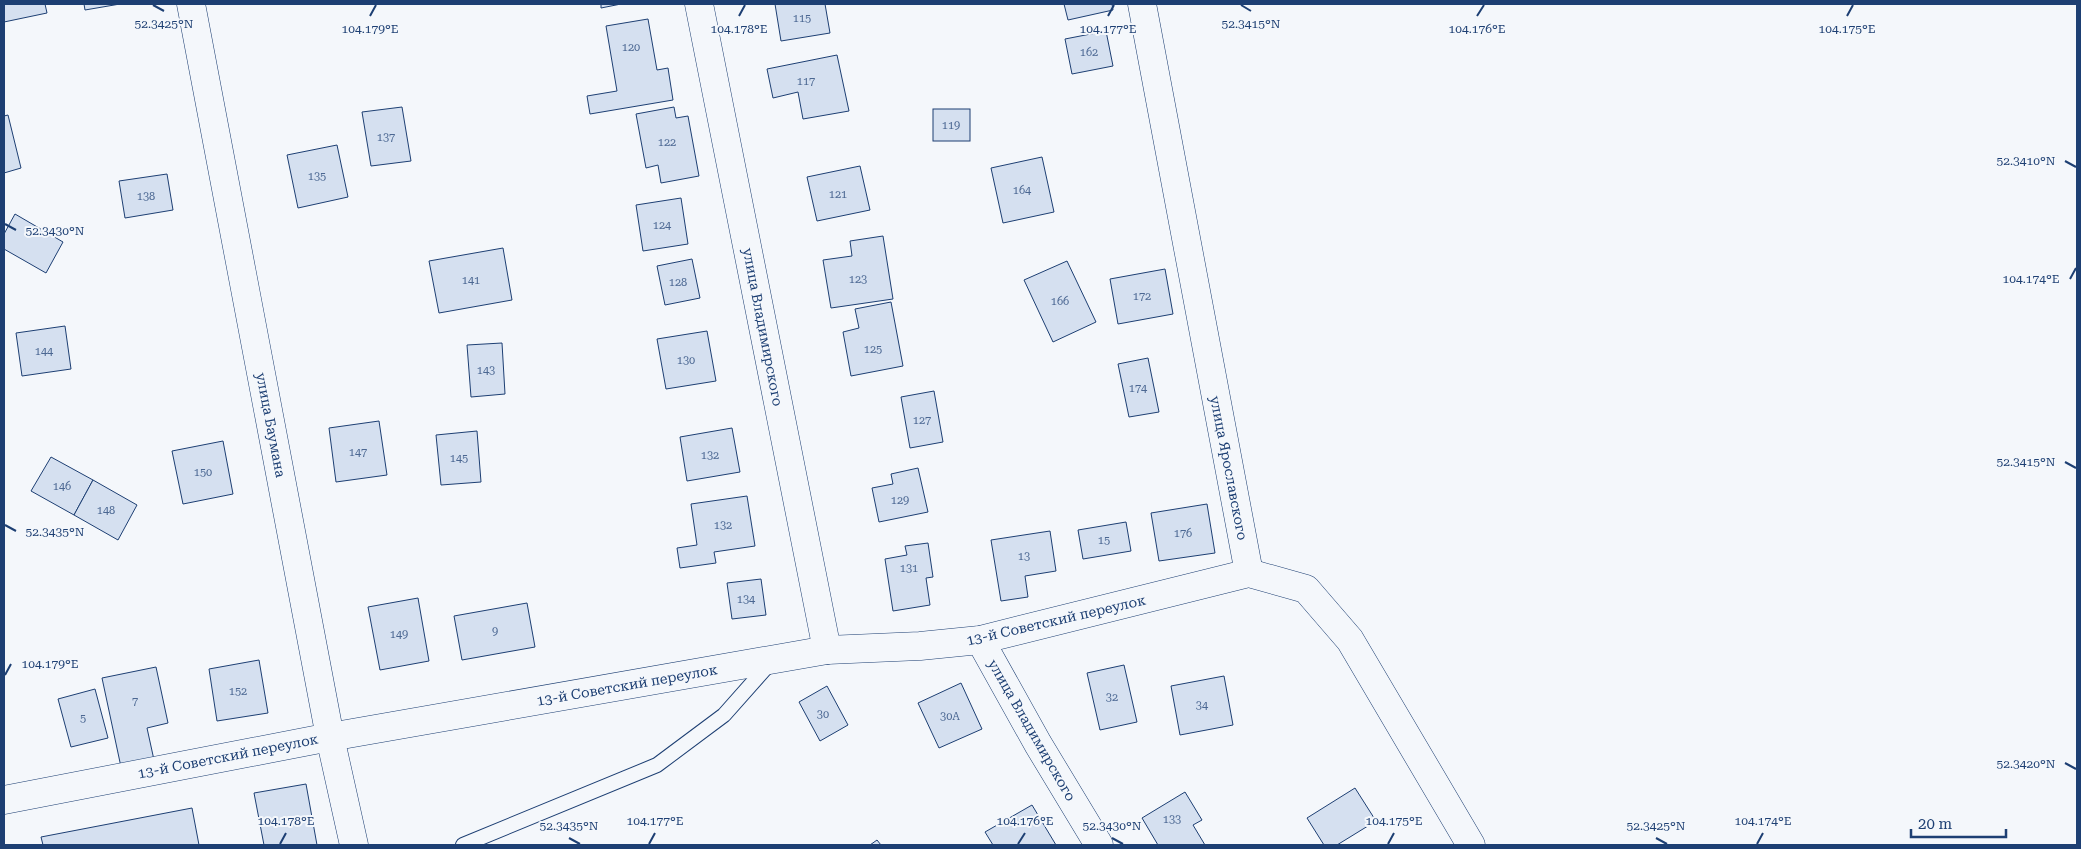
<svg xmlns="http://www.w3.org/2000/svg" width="2081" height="849" viewBox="0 0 2081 849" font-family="'Roboto Serif',serif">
<rect width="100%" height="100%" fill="#f4f7fb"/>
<!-- building -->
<g fill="#d5e0f0" stroke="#1d3f73">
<polygon points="4,4 45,4 47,13 4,22"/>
<polygon points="84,4 120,4 85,10"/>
<polygon points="601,4 621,4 601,8"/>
<polygon points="775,4 825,4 830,33 781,41"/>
<polygon points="1064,4 1112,4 1113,10 1068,20"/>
<polygon points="648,19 657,70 668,68 673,100 590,114 587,96 617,91 606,26"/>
<polygon points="1106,31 1113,66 1072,74 1065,39"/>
<polygon points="837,55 849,111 803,119 798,92 773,98 767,69"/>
<polygon points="402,107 411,161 371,166 362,112"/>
<polygon points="674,107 676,118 688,116 699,176 661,183 658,165 646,168 636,114"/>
<rect x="933" y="109" width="37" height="32"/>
<polygon points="8,115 21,168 4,173 4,116"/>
<polygon points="337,145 348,197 298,208 287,155"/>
<polygon points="1042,157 1054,212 1003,223 991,168"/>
<polygon points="860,166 870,210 817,221 807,177"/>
<polygon points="167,174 173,210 125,218 119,181"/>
<polygon points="681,198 688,244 643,251 636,205"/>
<polygon points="15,214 63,242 46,273 4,249 4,234"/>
<polygon points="883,236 893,299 831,308 823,260 852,256 850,241"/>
<polygon points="503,248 512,300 439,313 429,261"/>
<polygon points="692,259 700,298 665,305 657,266"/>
<polygon points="1067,261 1096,322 1053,342 1024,280"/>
<polygon points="1165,269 1173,314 1118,324 1110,279"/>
<polygon points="891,302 903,366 851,376 843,332 859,328 855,309"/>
<polygon points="65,326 71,369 22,376 16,333"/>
<polygon points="707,331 716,381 666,389 657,339"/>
<polygon points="502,343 505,394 471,397 467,345"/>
<polygon points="1148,358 1159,412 1129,417 1118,364"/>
<polygon points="934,391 943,442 910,448 901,397"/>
<polygon points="379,421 387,475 336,482 329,428"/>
<polygon points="732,428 740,472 687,481 680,437"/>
<polygon points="477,431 481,482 441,485 436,435"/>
<polygon points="223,441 233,494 183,504 172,451"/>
<polygon points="51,457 93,480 74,515 31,491"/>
<polygon points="918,468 928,512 879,522 872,488 893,484 891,474"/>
<polygon points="93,480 137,505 118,540 74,515"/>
<polygon points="747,496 755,546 714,552 716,563 680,568 677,548 697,545 691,504"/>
<polygon points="1207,504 1215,553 1159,561 1151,513"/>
<polygon points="1126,522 1131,551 1083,559 1078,530"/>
<polygon points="1050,531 1056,571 1025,576 1028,597 1001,601 991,540"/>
<polygon points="928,543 933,577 926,578 930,605 893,611 885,559 907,555 905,546"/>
<polygon points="761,579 766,615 732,619 727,583"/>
<polygon points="418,598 429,661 380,670 368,607"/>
<polygon points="527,603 535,647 462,660 454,616"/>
<polygon points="259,660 268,713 217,721 209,669"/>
<polygon points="1124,665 1137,722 1100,730 1087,673"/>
<polygon points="156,667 168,723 147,728 154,760 121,767 102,678"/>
<polygon points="1224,676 1233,725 1180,735 1171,686"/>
<polygon points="961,683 982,729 939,748 918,703"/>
<polygon points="827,686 848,725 820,741 799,702"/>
<polygon points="95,689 108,738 71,747 58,699"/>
<polygon points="306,784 317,845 264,845 254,793"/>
<polygon points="1355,788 1376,821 1337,845 1324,845 1307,818"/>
<polygon points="1185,792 1202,820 1193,825 1205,845 1158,845 1142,818"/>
<polygon points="1032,805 1056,845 993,845 985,832"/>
<polygon points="192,808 199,845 43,845 41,837"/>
<polygon points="877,840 881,845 870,845"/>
</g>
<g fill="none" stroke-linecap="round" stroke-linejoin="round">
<!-- lane casing -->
<g stroke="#1d3f73" stroke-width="16">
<polyline id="lane" points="463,845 657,765 724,715 771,662"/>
</g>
<!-- street casing -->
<g stroke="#1d3f73" stroke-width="29">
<g id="street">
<polyline points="191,4 330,737 354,845"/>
<polyline points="699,4 827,650"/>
<polyline points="1142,4 1249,573"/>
<polyline points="980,640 1038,744 1099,845"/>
<polyline points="4,800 330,737 827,650 920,646 980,640 1249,573 1306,589 1350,640 1471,845"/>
</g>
</g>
<!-- lane -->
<use href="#lane" stroke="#f4f7fb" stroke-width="14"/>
<!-- street -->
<use href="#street" stroke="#f4f7fb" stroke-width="28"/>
</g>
<!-- ticks -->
<path fill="none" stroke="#1d3f73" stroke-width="2" d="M153,5L164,11M1241,5L1251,11M370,16L376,5M739,16L745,5M1108,16L1114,5M1477,16L1484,5M1847,16L1853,5M2065,161L2076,167M5,224L16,230M2070,279L2076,268M2065,462L2076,468M5,525L16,531M5,675L11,664M2065,763L2076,769M569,838L580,844M1112,838L1123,844M1656,838L1667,844M280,844L286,833M649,844L655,833M1018,844L1025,833M1388,844L1394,833M1757,844L1763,833"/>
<g text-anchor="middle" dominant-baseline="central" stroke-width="4" stroke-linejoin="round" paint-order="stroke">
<!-- number labels -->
<g font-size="11" fill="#4b6792">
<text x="802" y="18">115</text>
<text x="631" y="47">120</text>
<text x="1089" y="52">162</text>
<text x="806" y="81">117</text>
<text x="951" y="125">119</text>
<text x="386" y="137">137</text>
<text x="667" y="142">122</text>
<text x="317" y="176">135</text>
<text x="1022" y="190">164</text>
<text x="838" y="194">121</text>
<text x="146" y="196">138</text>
<text x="662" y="225">124</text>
<text x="858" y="279">123</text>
<text x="471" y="280">141</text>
<text x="678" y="282">128</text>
<text x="1142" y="296">172</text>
<text x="1060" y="301">166</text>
<text x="873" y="349">125</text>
<text x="44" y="351">144</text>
<text x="686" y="360">130</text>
<text x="486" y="370">143</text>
<text x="1138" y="388">174</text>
<text x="922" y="420">127</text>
<text x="358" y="452">147</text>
<text x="710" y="455">132</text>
<text x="459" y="458">145</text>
<text x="203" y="472">150</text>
<text x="62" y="486">146</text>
<text x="900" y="500">129</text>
<text x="106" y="510">148</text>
<text x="723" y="525">132</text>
<text x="1183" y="533">176</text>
<text x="1104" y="540">15</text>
<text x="1024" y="556">13</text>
<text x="909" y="568">131</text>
<text x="746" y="599">134</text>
<text x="495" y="631">9</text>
<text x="399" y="634">149</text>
<text x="238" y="691">152</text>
<text x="1112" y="697">32</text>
<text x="135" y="701">7</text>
<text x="1202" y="705">34</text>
<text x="823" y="714">30</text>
<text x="950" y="716">30А</text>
<text x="83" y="718">5</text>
<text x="1172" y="819">133</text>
</g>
<!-- street labels -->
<g font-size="14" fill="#1d3f73" stroke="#f4f7fb">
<text transform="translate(763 327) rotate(79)">улица Владимирского</text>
<text transform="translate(271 425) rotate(79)">улица Баумана</text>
<text transform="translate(1229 468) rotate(79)">улица Ярославского</text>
<text transform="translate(1056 620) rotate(-13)">13-й Советский переулок</text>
<text transform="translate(627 685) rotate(-10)">13-й Советский переулок</text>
<text transform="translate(1032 730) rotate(60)">улица Владимирского</text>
<text transform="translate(228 756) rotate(-11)">13-й Советский переулок</text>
</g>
</g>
<g font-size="12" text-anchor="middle" fill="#1d3f73" stroke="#f4f7fb" stroke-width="4" stroke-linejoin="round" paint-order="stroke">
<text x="164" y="28">52.3425°N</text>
<text x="1251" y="28">52.3415°N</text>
<text x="370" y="33">104.179°E</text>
<text x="739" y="33">104.178°E</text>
<text x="1108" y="33">104.177°E</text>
<text x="1477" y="33">104.176°E</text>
<text x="1847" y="33">104.175°E</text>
<text x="2026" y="165">52.3410°N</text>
<text x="55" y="235">52.3430°N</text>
<text x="2031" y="283">104.174°E</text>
<text x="2026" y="466">52.3415°N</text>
<text x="55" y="536">52.3435°N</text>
<text x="50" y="668">104.179°E</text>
<text x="2026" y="768">52.3420°N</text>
<text x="286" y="825">104.178°E</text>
<text x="655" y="825">104.177°E</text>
<text x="1025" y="825">104.176°E</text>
<text x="1394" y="825">104.175°E</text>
<text x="1763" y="825">104.174°E</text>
<text x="569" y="830">52.3435°N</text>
<text x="1112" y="830">52.3430°N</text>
<text x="1656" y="830">52.3425°N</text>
</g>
<!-- border -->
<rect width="2081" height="849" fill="none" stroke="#1d3f73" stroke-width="10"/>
<!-- scale -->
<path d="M1911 829v8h95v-8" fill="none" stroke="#1d3f73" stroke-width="2.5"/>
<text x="1918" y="829" font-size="15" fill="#1d3f73" stroke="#f4f7fb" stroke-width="4" paint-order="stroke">20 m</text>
</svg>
